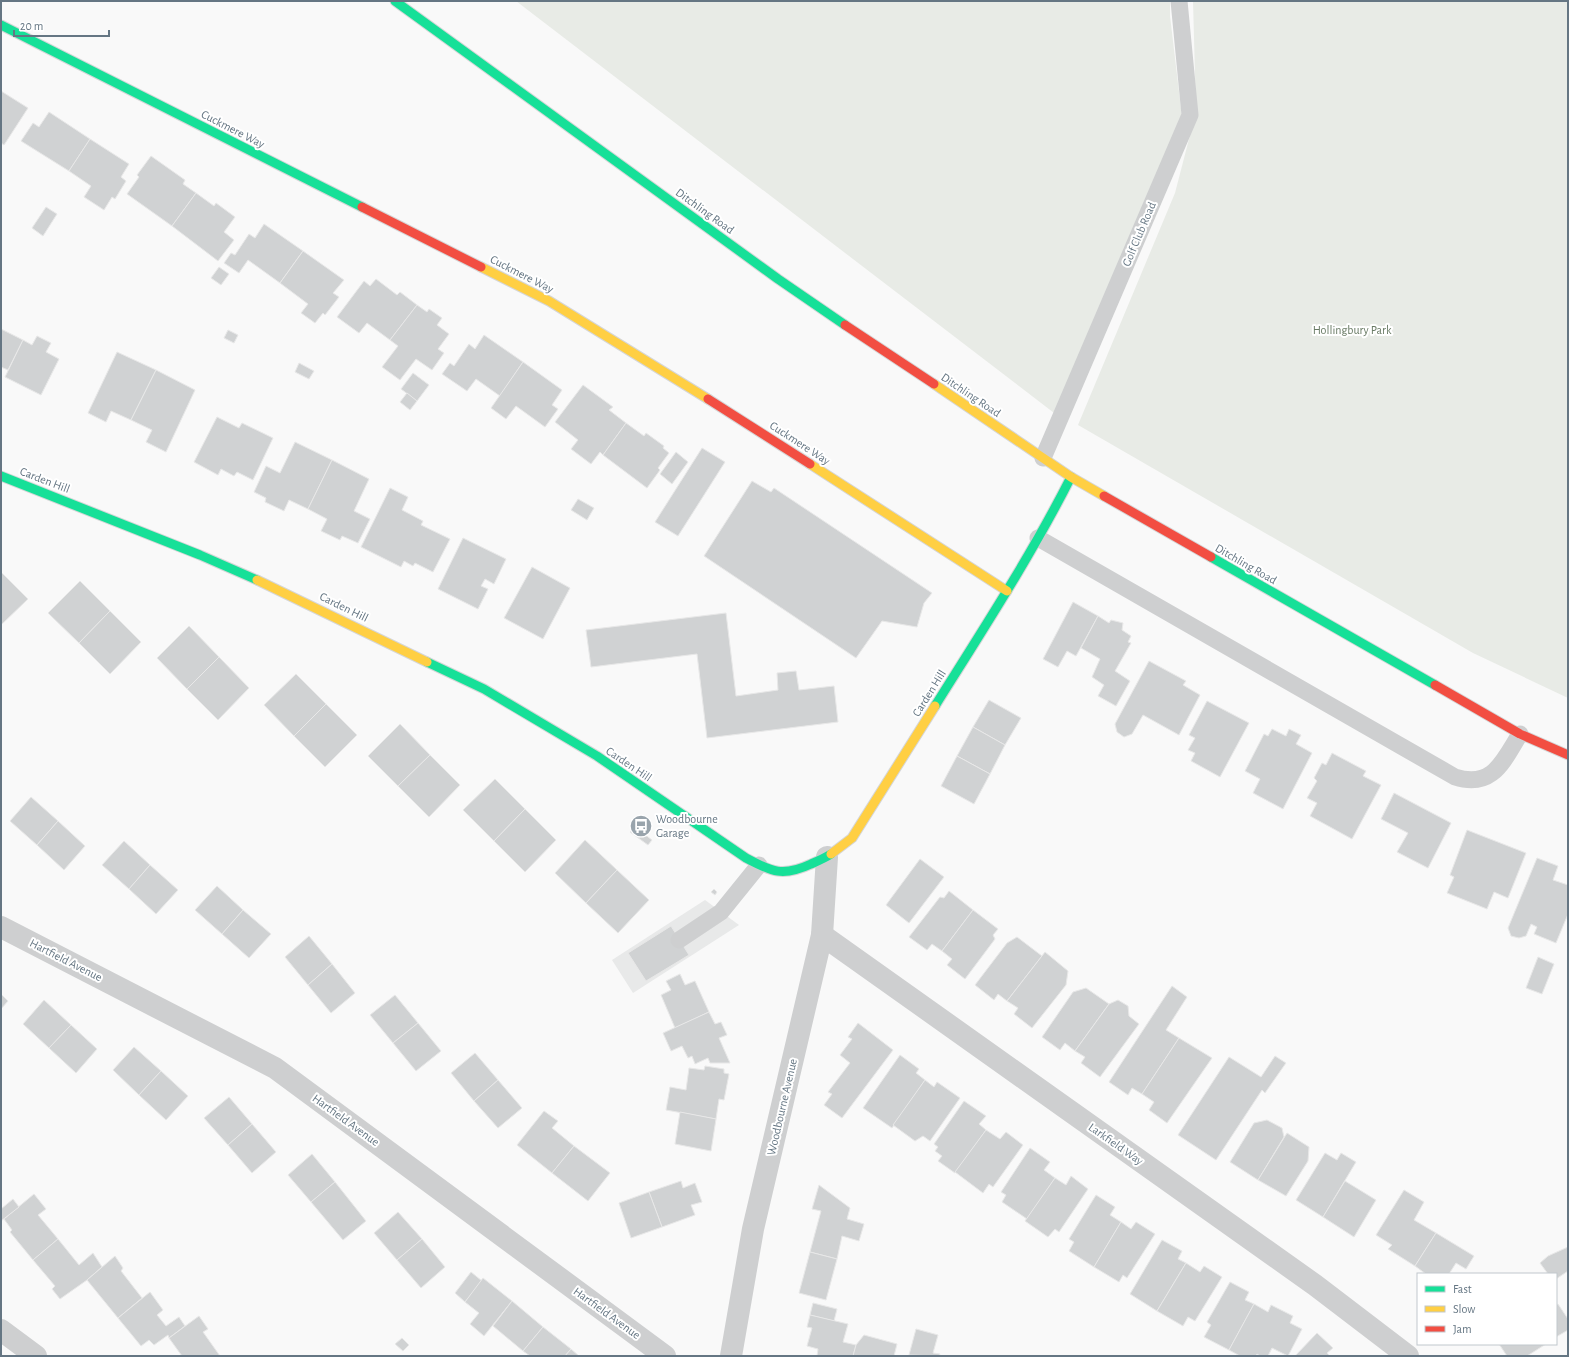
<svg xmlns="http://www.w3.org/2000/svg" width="1569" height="1357" viewBox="0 0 1569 1357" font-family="'Alegreya Sans',sans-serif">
<rect width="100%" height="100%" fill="#f9f9f9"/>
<!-- built -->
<polygon fill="#e8e9e9" points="705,900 739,925 633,993 612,960"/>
<!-- green -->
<g fill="#e8ebe6">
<polygon points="516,1 1170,1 1170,16 1182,117 1058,416"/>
<polygon points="1193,1 1568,1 1568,698 1473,653 1078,425 1175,193 1196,112"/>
</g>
<!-- building -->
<g fill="#d0d2d3" stroke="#e8e8e8">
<polygon points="1,91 28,108 4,145 1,143"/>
<polygon points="49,112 90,139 69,171 21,141 33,123 39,127"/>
<polygon points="90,139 129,164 121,177 126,181 115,199 112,197 104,210 84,197 91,186 69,171"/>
<polygon points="151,156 185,180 183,184 196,193 172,226 127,194 139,177 137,175"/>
<polygon points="196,193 214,206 216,203 235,217 224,232 234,240 218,261 172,226"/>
<polygon points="46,207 57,214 43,236 32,228"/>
<polygon points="264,224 303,251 280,283 248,260 239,273 224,263 231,253 235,255 249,234 255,238"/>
<polygon points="303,251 344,280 333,293 339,297 325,315 323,313 315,323 301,313 308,304 280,283"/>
<polygon points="219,267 229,274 221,285 211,278"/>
<polygon points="376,279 397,295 400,292 417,305 390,340 367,323 359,333 337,317 364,281 370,286"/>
<polygon points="417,305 427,312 429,309 442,318 437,325 449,334 438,349 444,353 432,370 416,359 400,380 382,367 398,346 390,340"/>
<polygon points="1,329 23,340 8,370 1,367"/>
<polygon points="228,330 238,335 234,343 224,338"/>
<polygon points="484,335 523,362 500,396 476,379 467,391 442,374 450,363 454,366 469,344 475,349"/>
<polygon points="37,336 51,343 46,352 59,359 41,395 5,377 23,340 32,345"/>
<polygon points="117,352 156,370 131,420 111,411 106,422 88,413"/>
<polygon points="523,362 562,390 552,405 558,409 545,427 516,406 506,419 491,408"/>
<polygon points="299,363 314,371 309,379 295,372"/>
<polygon points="156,370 195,390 166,452 146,442 152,430 131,420"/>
<polygon points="413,373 429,385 417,401 401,389"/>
<polygon points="583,385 613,407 609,410 626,423 603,455 600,452 591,464 571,449 578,440 555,422"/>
<polygon points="407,393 417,401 410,410 400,402"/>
<polygon points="217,417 239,428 242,423 273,438 253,480 237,472 234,476 221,469 218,475 194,462"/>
<polygon points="626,423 644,436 646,433 664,446 663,448 669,453 658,468 660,470 647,488 603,455"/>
<polygon points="295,442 332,460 308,509 289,500 284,511 265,502 266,498 254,492 266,466 280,473"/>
<polygon points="702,448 725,462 678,536 655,522"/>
<polygon points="676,452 688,462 672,484 660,474"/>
<polygon points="332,460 369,479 354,511 370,519 358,543 342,536 340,540 321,531 327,519 308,509"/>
<polygon points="752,481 771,492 774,488 932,593 924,603 917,627 882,621 856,658 704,556"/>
<polygon points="390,488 408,497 402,510 423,521 421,525 450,539 433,572 415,563 413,566 404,561 401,567 361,547"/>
<polygon points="578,499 594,508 587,520 571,510"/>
<polygon points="463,538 506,559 494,584 485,579 481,586 488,589 478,609 438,589"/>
<polygon points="532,567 570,588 543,639 504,618"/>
<polygon points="1,572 28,599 1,625"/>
<polygon points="80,581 110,611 79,643 48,613"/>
<polygon points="1073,602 1098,616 1076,656 1067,651 1058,667 1043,659"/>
<polygon points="110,611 141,642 110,674 79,643"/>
<polygon points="726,613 736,696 778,690 777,673 796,671 799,690 834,686 838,722 707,738 697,654 591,667 586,630"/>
<polygon points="1098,616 1109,623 1111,620 1123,623 1122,630 1131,636 1128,642 1131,643 1115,671 1130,681 1116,706 1098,696 1104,685 1092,677 1100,659 1081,648"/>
<polygon points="189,626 219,657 187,689 157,658"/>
<polygon points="219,657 249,688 218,720 187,689"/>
<polygon points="1149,661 1186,681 1183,685 1200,695 1179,735 1143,715 1132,734 1124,737 1117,732 1115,724"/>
<polygon points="296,674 326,704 294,736 264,705"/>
<polygon points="989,700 1021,718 1005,745 973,727"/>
<polygon points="1207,701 1249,723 1220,777 1191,761 1195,753 1188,750 1195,738 1189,735"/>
<polygon points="326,704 357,735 325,767 294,736"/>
<polygon points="400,724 430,755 398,786 368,756"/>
<polygon points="973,727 1005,745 990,774 957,756"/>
<polygon points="1272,729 1286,736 1289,729 1301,735 1296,744 1312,753 1283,809 1253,793 1260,779 1245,771 1264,734 1268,736"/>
<polygon points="1332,753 1366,771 1363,776 1381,785 1352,839 1310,816 1317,803 1307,798 1317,781 1314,778 1322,763 1326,765"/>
<polygon points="430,755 460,785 429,817 398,786"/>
<polygon points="957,756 990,774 974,804 941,786"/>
<polygon points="495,779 525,809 494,841 463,810"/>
<polygon points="1394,793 1451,823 1428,868 1397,852 1408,833 1381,819"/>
<polygon points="31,797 58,821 37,845 10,821"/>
<polygon points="525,809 556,840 525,872 494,841"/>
<polygon points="58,821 85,846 64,870 37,845"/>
<polygon points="635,827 652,840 648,845 630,832"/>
<polygon points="1467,830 1526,853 1508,898 1494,892 1487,909 1447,893 1454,877 1450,875"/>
<polygon points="585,840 617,870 586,903 555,873"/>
<polygon points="124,841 150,865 129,889 102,865"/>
<polygon points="1537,858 1558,866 1553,880 1568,885 1568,914 1556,943 1534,934 1537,927 1531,924 1526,936 1519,938 1511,936 1508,928"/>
<polygon points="920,859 944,877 909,923 886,905"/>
<polygon points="150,865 178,890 156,914 129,889"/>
<polygon points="617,870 649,900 618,933 586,903"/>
<polygon points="217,886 243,910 222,934 195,910"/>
<polygon points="714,889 717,892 715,895 711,892"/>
<polygon points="949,891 973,910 942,951 932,944 927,950 909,937 940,897 944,898"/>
<polygon points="243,910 271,934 249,958 222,934"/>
<polygon points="973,910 998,929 993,935 995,939 965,979 947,965 952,959 942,951"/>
<polygon points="671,926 689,955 646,981 628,953"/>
<polygon points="309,936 332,964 308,985 285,957"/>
<polygon points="1017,937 1042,956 1007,1001 998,994 994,1000 975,985 1007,943"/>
<polygon points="1045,952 1068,971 1066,985 1032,1028 1014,1014 1018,1008 1007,1001"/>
<polygon points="1538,957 1554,964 1542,994 1526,988"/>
<polygon points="332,964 355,993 331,1013 308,985"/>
<polygon points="680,974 685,985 695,981 709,1012 675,1028 661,995 671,990 666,981"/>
<polygon points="1172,986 1187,997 1166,1030 1179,1038 1142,1094 1132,1088 1128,1095 1109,1082"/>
<polygon points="1086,988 1109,1004 1075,1051 1065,1043 1060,1050 1042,1037 1073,992"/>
<polygon points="1,994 8,1001 1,1009"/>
<polygon points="395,995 418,1023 393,1043 370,1015"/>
<polygon points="44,1000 71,1025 49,1048 23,1024"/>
<polygon points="1118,1000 1128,1006 1129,1016 1139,1024 1100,1077 1081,1063 1085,1057 1075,1051 1109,1004"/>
<polygon points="709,1012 715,1024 721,1022 727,1035 719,1038 730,1063 710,1063 708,1058 695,1064 692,1056 688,1058 682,1046 671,1051 663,1033"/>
<polygon points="418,1023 441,1051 416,1071 393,1043"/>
<polygon points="858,1023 893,1050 842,1118 824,1105 832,1094 828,1092 850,1063 840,1055 852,1039 848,1037"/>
<polygon points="71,1025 97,1049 76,1073 49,1048"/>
<polygon points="1179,1038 1212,1058 1167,1123 1149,1110 1154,1102 1142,1094"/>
<polygon points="134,1047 161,1071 139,1095 113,1070"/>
<polygon points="475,1053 498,1080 474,1101 451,1073"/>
<polygon points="900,1055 919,1069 916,1073 925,1080 892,1128 863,1108"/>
<polygon points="1275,1056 1286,1063 1265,1093 1262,1090 1216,1160 1178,1135 1229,1057 1261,1077"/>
<polygon points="705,1066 724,1069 724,1073 729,1074 724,1100 719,1099 716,1119 666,1110 670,1087 686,1090 689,1068 704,1070"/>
<polygon points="161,1071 188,1096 166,1120 139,1095"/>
<polygon points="498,1080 522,1108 498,1128 474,1101"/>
<polygon points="925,1080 934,1087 937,1082 960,1098 930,1141 923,1136 915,1141 893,1125"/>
<polygon points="229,1097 252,1124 228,1145 204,1118"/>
<polygon points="964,1101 986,1116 979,1124 986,1130 955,1173 938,1161 942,1156 935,1151 938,1147 934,1144"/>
<polygon points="544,1111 558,1121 552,1128 574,1146 552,1173 517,1145"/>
<polygon points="680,1112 716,1119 711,1151 675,1144"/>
<polygon points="1267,1120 1282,1128 1284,1137 1258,1180 1230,1162 1254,1123"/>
<polygon points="252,1124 276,1152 252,1173 228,1145"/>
<polygon points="986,1130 1000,1139 1006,1132 1023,1145 993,1187 989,1184 983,1193 955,1172"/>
<polygon points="1287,1133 1309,1147 1308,1161 1286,1196 1258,1180"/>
<polygon points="574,1146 610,1173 588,1201 552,1173"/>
<polygon points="1030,1148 1050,1162 1044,1170 1055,1178 1027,1219 1002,1202 1006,1195 1001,1192"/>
<polygon points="1325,1153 1337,1160 1341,1153 1356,1162 1323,1217 1296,1200"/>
<polygon points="312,1154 335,1182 311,1202 288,1175"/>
<polygon points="1071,1176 1088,1189 1059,1232 1055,1229 1048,1237 1025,1221 1055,1178 1066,1185"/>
<polygon points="681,1181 683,1188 695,1183 702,1202 691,1205 695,1215 662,1227 649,1192"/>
<polygon points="1345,1181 1376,1200 1354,1237 1323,1217"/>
<polygon points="335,1182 366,1221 343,1240 311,1202"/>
<polygon points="819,1185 850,1208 847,1219 864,1224 859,1241 842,1236 837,1259 810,1252 821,1211 812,1209"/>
<polygon points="1404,1190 1424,1202 1414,1220 1436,1233 1415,1266 1388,1249 1392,1245 1376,1235"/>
<polygon points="649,1192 662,1227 631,1238 619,1203"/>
<polygon points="34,1194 46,1209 38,1215 58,1239 33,1260 10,1232 12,1230 4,1219"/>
<polygon points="1096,1195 1115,1207 1110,1215 1121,1222 1094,1267 1069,1251 1074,1242 1069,1239"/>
<polygon points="13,1199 19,1207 1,1221 1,1209"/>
<polygon points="398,1212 422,1239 397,1260 374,1233"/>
<polygon points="1121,1222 1131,1229 1136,1222 1155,1234 1127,1278 1123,1275 1119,1282 1094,1267"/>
<polygon points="1436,1233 1474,1256 1466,1269 1456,1263 1449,1274 1426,1274 1415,1266"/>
<polygon points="58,1239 79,1265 93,1253 102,1267 87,1280 60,1299 52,1289 55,1286 33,1260"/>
<polygon points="422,1239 445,1267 421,1288 397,1260"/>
<polygon points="1162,1240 1182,1251 1178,1259 1186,1263 1157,1311 1130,1294"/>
<polygon points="1568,1247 1568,1271 1556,1279 1556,1274 1548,1274 1540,1263 1548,1256"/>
<polygon points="810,1252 837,1259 826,1300 799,1293"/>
<polygon points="115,1256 123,1268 121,1271 142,1298 118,1318 87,1280"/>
<polygon points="1186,1263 1200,1272 1204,1266 1222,1277 1195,1321 1188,1317 1183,1326 1157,1311"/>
<polygon points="471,1272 482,1281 465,1302 455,1293"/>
<polygon points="483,1278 512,1301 484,1336 470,1324 479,1313 465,1302"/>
<polygon points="1230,1282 1249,1292 1245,1300 1254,1304 1229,1350 1204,1337 1211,1325 1207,1322"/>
<polygon points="150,1292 163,1310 157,1315 166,1326 179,1317 185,1326 169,1338 168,1335 154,1345 149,1340 141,1346 118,1318"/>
<polygon points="512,1301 543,1327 523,1351 493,1326"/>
<polygon points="813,1303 837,1309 834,1321 810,1315"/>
<polygon points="1254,1304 1268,1312 1271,1305 1293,1316 1290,1323 1302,1329 1288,1356 1272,1348 1268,1356 1260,1356 1257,1354 1256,1356 1240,1356 1229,1350"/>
<polygon points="1558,1304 1568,1319 1568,1330 1556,1337 1556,1305"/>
<polygon points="810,1315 848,1324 843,1342 856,1345 853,1356 817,1356 818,1349 807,1346 812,1328 807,1327"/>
<polygon points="199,1316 208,1329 203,1332 220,1356 182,1356 169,1338"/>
<polygon points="543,1327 571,1349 565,1356 530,1356 523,1351"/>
<polygon points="916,1329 938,1335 933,1353 940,1354 939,1356 909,1355"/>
<polygon points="1317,1333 1333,1348 1327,1353 1330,1356 1295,1356"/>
<polygon points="864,1335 897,1344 894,1356 853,1356 856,1345"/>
<polygon points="402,1338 409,1345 403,1351 395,1344"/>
<polygon points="1499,1344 1546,1344 1527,1356 1507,1356"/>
<polygon points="571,1349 579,1356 565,1356"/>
</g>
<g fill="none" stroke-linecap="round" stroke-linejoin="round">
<!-- fast casing -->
<g stroke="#d5d6d7" stroke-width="11">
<g id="fast">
<polyline points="395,1 778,279 845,325"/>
<polyline points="1,25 362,207"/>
<polyline points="1,476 200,555 257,580"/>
<polyline points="1211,557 1435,685"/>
<path d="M427,662L484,689L597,756L746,858C772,872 783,877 811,864C818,861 825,858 831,854"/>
<path d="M935,706C982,631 1031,556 1071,477"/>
</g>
</g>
<!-- slow casing -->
<g stroke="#d5d6d7" stroke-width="11">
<g id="slow">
<polyline points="481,267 549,301 708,399"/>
<polyline points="934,384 1071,477 1104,496"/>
<polyline points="810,464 1007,591"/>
<polyline points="257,580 427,662"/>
<polyline points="831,854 852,838 935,706"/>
</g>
</g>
<!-- jam casing -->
<g stroke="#d5d6d7" stroke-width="11">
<g id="jam">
<polyline points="362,207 481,267"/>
<polyline points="845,325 934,384"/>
<polyline points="708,399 810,464"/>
<polyline points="1104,496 1211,557"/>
<polyline points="1435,685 1520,734 1568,755"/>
</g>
</g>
<!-- lane -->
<g stroke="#cecfd0" stroke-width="17">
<polyline points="1043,458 1190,115 1179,1"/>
<path d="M1038,538L1455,777C1493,789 1503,761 1520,734"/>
<polyline points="679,940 721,912 759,865"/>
</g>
<!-- street -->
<g stroke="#cecfd0" stroke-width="22">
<polyline points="1,927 275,1068 665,1356"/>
<polyline points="822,935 1315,1285 1408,1356"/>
<polyline points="1,1330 36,1356"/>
<polyline points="731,1356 753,1229 822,935 827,857"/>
</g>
<!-- fast -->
<use href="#fast" stroke="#16e098" stroke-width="9"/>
<!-- slow -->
<use href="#slow" stroke="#ffcf43" stroke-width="9"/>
<!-- jam -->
<use href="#jam" stroke="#f24e42" stroke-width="9"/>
</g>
<!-- icons -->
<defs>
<g id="bus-disc" transform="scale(1.15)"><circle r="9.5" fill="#99a4ac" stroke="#fff"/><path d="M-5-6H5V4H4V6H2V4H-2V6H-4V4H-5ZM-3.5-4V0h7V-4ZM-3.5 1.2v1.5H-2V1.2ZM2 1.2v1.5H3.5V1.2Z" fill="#fff"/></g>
</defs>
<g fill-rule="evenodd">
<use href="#bus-disc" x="641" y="826"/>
</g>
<g text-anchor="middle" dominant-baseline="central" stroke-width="4" stroke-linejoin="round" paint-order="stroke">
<!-- street labels -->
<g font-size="12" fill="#657683" stroke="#fff">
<text transform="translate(233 129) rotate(27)">Cuckmere Way</text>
<text transform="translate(705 211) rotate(36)">Ditchling Road</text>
<text transform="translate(1139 234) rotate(-67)">Golf Club Road</text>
<text transform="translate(522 274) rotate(27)">Cuckmere Way</text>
<text transform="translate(971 395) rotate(34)">Ditchling Road</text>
<text transform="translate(800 443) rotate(33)">Cuckmere Way</text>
<text transform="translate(45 480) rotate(21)">Carden Hill</text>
<text transform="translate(1246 564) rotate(30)">Ditchling Road</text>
<text transform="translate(344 607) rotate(26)">Carden Hill</text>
<text transform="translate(929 693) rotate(-58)">Carden Hill</text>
<text transform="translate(629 764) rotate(34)">Carden Hill</text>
<text transform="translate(66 960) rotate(27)">Hartfield Avenue</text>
<text transform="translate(782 1107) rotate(-77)">Woodbourne Avenue</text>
<text transform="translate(346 1120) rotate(36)">Hartfield Avenue</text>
<text transform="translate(1116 1144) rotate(35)">Larkfield Way</text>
<text transform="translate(607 1313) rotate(36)">Hartfield Avenue</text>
</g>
<!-- park labels -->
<g font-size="12" fill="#687a64" stroke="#fff">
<text x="1352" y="330">Hollingbury Park</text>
</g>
<!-- poi labels -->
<g font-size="12" fill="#657683" stroke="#fff" text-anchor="start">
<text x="656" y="819">Woodbourne<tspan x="656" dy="14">Garage</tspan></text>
</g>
</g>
<!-- border -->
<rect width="1569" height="1357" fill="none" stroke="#657683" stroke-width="4"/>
<!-- legend -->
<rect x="1417" y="1273" width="140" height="72" fill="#ffffff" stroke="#c1c8cd"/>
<rect x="1425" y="1286" width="20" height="6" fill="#16e098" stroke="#c1c8cd"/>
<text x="1453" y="1293" font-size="12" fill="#657683">Fast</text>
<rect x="1425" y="1306" width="20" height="6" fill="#ffcf43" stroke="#c1c8cd"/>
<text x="1453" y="1313" font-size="12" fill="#657683">Slow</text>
<rect x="1425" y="1326" width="20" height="6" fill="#f24e42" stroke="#c1c8cd"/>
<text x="1453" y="1333" font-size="12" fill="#657683">Jam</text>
<!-- scale -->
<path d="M14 30v6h95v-6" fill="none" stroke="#657683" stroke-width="2"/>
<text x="20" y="30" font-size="12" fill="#657683" stroke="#ffffff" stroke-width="3" paint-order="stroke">20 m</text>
</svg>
